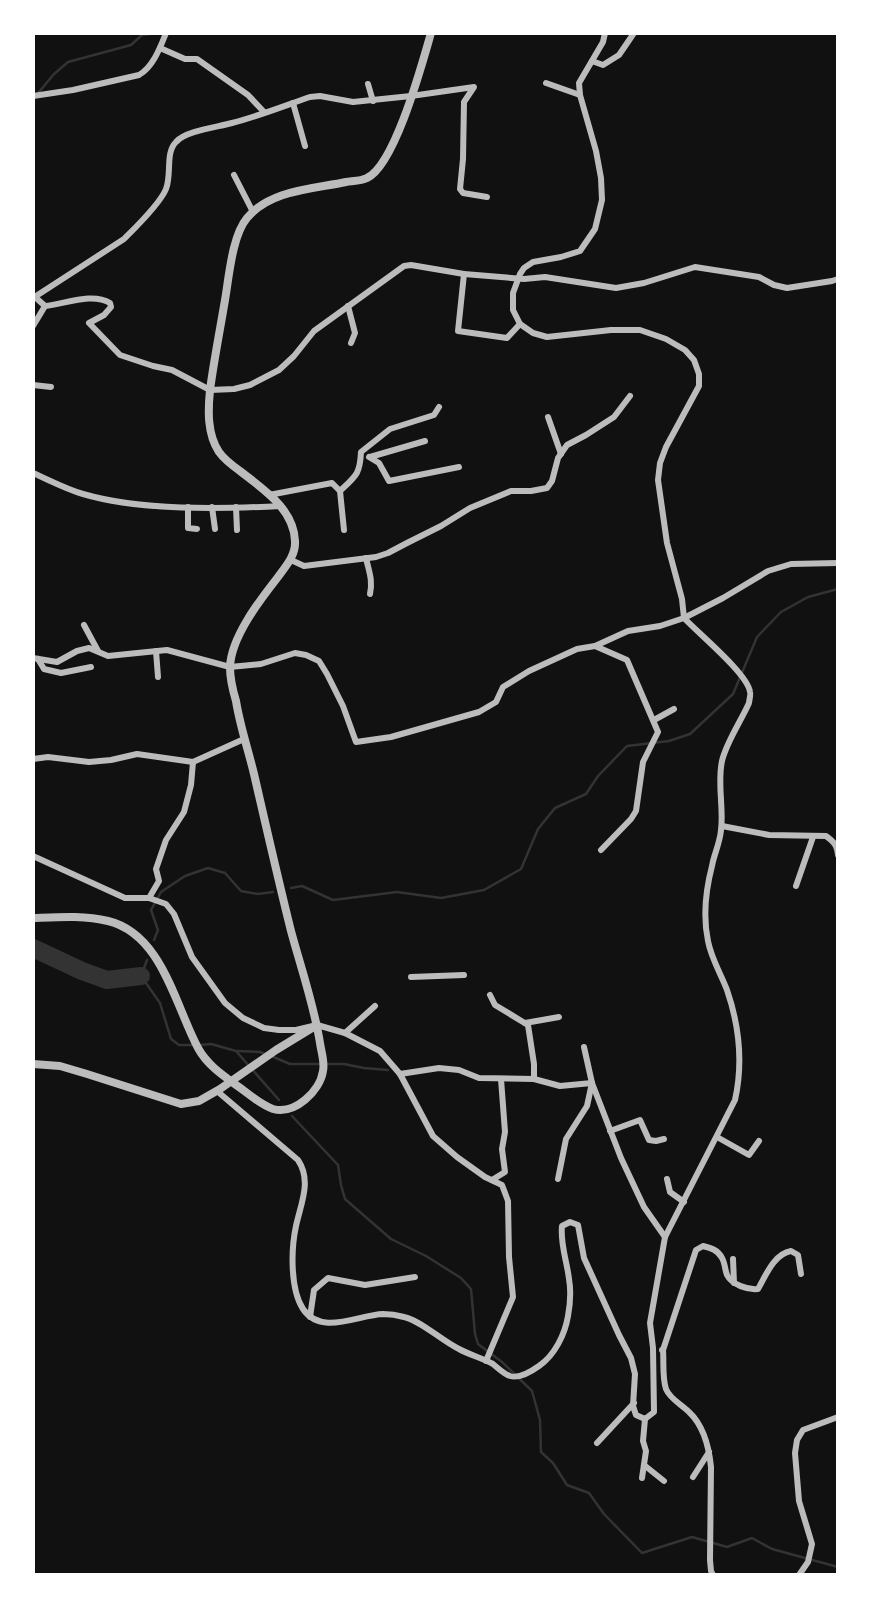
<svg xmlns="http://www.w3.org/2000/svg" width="871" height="1608" viewBox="0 0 871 1608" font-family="'Varela Round',sans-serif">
<rect width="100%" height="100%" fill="#111"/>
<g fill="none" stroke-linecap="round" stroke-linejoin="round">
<!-- stream -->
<g stroke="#333" stroke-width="2.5">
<polyline points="39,92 54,74 68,62 131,45 142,35 157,33"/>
<polyline points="291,888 302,886 333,900 397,892 441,898 484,890 521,869 538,829 555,808 586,794 598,776 627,746 669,741 690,734 733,694 757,637 781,612 808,597 838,589"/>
<polyline points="154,940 158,930 151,910 161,892 185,876 208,868 225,873 241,891 258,894 273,892"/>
<polyline points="147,960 141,976 160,1003 171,1039 179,1045 194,1045"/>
<polyline points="200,1045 211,1044 236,1051 279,1100"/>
<polyline points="237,1051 260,1052 265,1054"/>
<polyline points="271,1056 290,1064 344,1064 364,1068 388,1070"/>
<polyline points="292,1116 338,1165 341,1185 345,1199 391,1239 426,1256 461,1278 471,1289 475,1334 478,1344 502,1362 532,1391 540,1420 541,1452 553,1463 567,1485 589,1493 604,1514 642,1553 692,1537 727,1547 752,1538 772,1549 838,1567"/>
</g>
<!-- river -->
<polyline stroke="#333" stroke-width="18" points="33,948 82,971 107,980 141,976"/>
<!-- minor -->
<g stroke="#bcbcbc" stroke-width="6">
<polyline points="160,48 185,59 197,59 248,95 264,112"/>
<polyline points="592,61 603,65 619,55 634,33"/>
<polyline points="546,83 580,95"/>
<polyline points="368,84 373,101"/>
<path d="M33,96L73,90L139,75C153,67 160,48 166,33"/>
<polyline points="293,103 305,146"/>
<polyline points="234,175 253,212"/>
<polyline points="464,274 458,331 507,338 520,324"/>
<path d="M35,297L45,306C65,304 92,292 110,303L111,307L104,315L89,323L120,355L153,366L172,370L210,390L234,389L250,385L279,370L294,356L314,331L404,266L411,265L464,274L524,279L545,277L616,288L644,283L695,267L759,277L774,285L787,288L832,281L838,279"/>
<path d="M33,298L124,239C136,227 160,204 166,189C172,174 165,153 176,142C185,131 218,127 232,123C259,116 284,106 310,97L320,96L353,102L411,96L474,87L464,102L463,159L460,189L463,193L487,197"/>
<polyline points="348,306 355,333 351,343"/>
<polyline points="33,326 45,306"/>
<polyline points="33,385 51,387"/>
<polyline points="548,417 561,454"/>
<polyline points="369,457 379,463 389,481 459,467"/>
<polyline points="370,457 425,441"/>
<path d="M33,473C49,480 66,489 83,494C141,511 221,509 281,506"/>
<path d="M340,491C356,476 360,474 361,452L390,429L434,415L439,407"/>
<polyline points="269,495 332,483 340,491 344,530"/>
<polyline points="188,507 188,528 197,529"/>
<polyline points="212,507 215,529"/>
<polyline points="236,507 237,530"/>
<path d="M366,558C369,572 373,580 370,594"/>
<polyline points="291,560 304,566 376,557 388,553 407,543 441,526 470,508 511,491 531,491 547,488 552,481 558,458 567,445 586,435 614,417 630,396"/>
<polyline points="84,625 98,651"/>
<polyline points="595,646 627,660 658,732 643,762 636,811 631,819 601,850"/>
<polyline points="156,651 158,677"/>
<polyline points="33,658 57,662 77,651 89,648 108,656 167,650 230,667 261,664 295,653 306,655 319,661 327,674 343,706 356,742 391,737 479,712 496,702 503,687 529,671 577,649 595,646 628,631 660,626 684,618 723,598 768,571 791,564 838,563"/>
<polyline points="38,659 44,669 61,673 91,667"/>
<polyline points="654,720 674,709"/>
<polyline points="33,759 48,757 89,762 111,760 137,754 193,762 244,739"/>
<path d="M722,826L769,835L826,836C834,842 837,845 838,855"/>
<polyline points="33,856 125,898 149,898 166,904 174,914 192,957 225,1003 243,1018 264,1028 279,1030 296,1030 317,1025 345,1033 380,1051 400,1074 433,1136 457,1157 485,1177 502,1185 508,1201 509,1257 513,1297 486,1361"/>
<polyline points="796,886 813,837"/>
<polyline points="149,898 159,881 156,869 166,840 184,812 191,785 193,762"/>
<polyline points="411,977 464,975"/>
<polyline points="490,995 495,1005 528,1025 534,1064 534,1079"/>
<polyline points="525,1023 559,1017"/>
<polyline points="345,1033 375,1006"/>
<polyline points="584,1047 592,1083 621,1158 644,1207 665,1237"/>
<polyline points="400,1074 439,1068 459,1070 479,1078 534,1079 560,1086 592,1083"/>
<path d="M217,1091L298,1160C312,1181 301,1203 296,1226C291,1249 290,1289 303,1309C321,1336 358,1315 383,1314C390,1314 397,1315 404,1317C420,1320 442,1341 459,1349C470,1355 482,1358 493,1364C498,1368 504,1374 510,1376C520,1379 532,1371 539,1366C555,1355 565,1334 568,1316C570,1305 571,1290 569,1279C567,1261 560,1244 562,1226L570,1222L578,1225L584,1258L619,1335L631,1358L635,1374L633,1406L636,1415L645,1419L654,1412L653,1348L650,1323L665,1237L735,1100C743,1064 739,1025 727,990C721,974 711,958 708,941C703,917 706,889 712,866C714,854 720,843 721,830C724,808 717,784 722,761C726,743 741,721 749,703C749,701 751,694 750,692C748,674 698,633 684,618L682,599L667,543L658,480L660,463L666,447L699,386V374L694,360L685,350L666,339L640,330H611L547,337L533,333L520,324L513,310V293L520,274L524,268L533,262L561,257L580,251L595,229L602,200L601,178L596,151L580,95L579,83L603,42L605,33"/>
<polyline points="610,1131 640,1120 649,1140 656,1141 664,1139"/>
<polyline points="717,1137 749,1155 759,1141"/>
<polyline points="558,1179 566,1139 587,1106 592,1083"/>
<polyline points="667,1179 670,1192 684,1202"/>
<polyline points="492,1180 505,1172 502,1149 505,1132 501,1079"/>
<polyline points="733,1259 734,1283"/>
<polyline points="310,1317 314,1290 328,1278 365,1285 415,1277"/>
<path d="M662,1350H663C664,1362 662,1377 666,1389C670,1399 681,1404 689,1412C704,1426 709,1447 711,1467L710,1560L711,1571L713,1575"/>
<path d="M663,1350L696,1250L703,1246C711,1248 718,1250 722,1258C725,1263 725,1270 727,1275C732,1285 748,1290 758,1289C766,1275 774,1254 791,1251L798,1255L801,1274"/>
<polyline points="597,1443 634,1403"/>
<polyline points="644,1465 664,1481"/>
<polyline points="693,1477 709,1452"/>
<polyline points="642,1478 646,1451 643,1441 645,1419"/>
<polyline points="799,1575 808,1562 812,1544 799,1501 795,1453 797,1440 803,1430 838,1417"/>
</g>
<!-- tertiary -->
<g stroke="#bcbcbc" stroke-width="8">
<path d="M33,918C58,917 84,915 108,921C162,934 175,1005 198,1048C207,1065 224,1076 239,1087C250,1095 261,1105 273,1109C295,1115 320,1091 323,1071C325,1062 321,1051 320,1043C314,1005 301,968 291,931C278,879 266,826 254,774C248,749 240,726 236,701C233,691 230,678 230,667C231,637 260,600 278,577C286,566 296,555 295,541C294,509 263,489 240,471C233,466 224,459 219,452C207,434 208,410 210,390C214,360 220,330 225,300C229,277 232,236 247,218C270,190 313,189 346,182C352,181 361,181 367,178C395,165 422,64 431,33"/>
<polyline points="33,1064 60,1066 87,1074 181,1104 199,1101 220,1089 276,1050 317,1025"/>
</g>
</g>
<!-- border -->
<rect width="871" height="1608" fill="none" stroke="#ffffff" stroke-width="70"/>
</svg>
